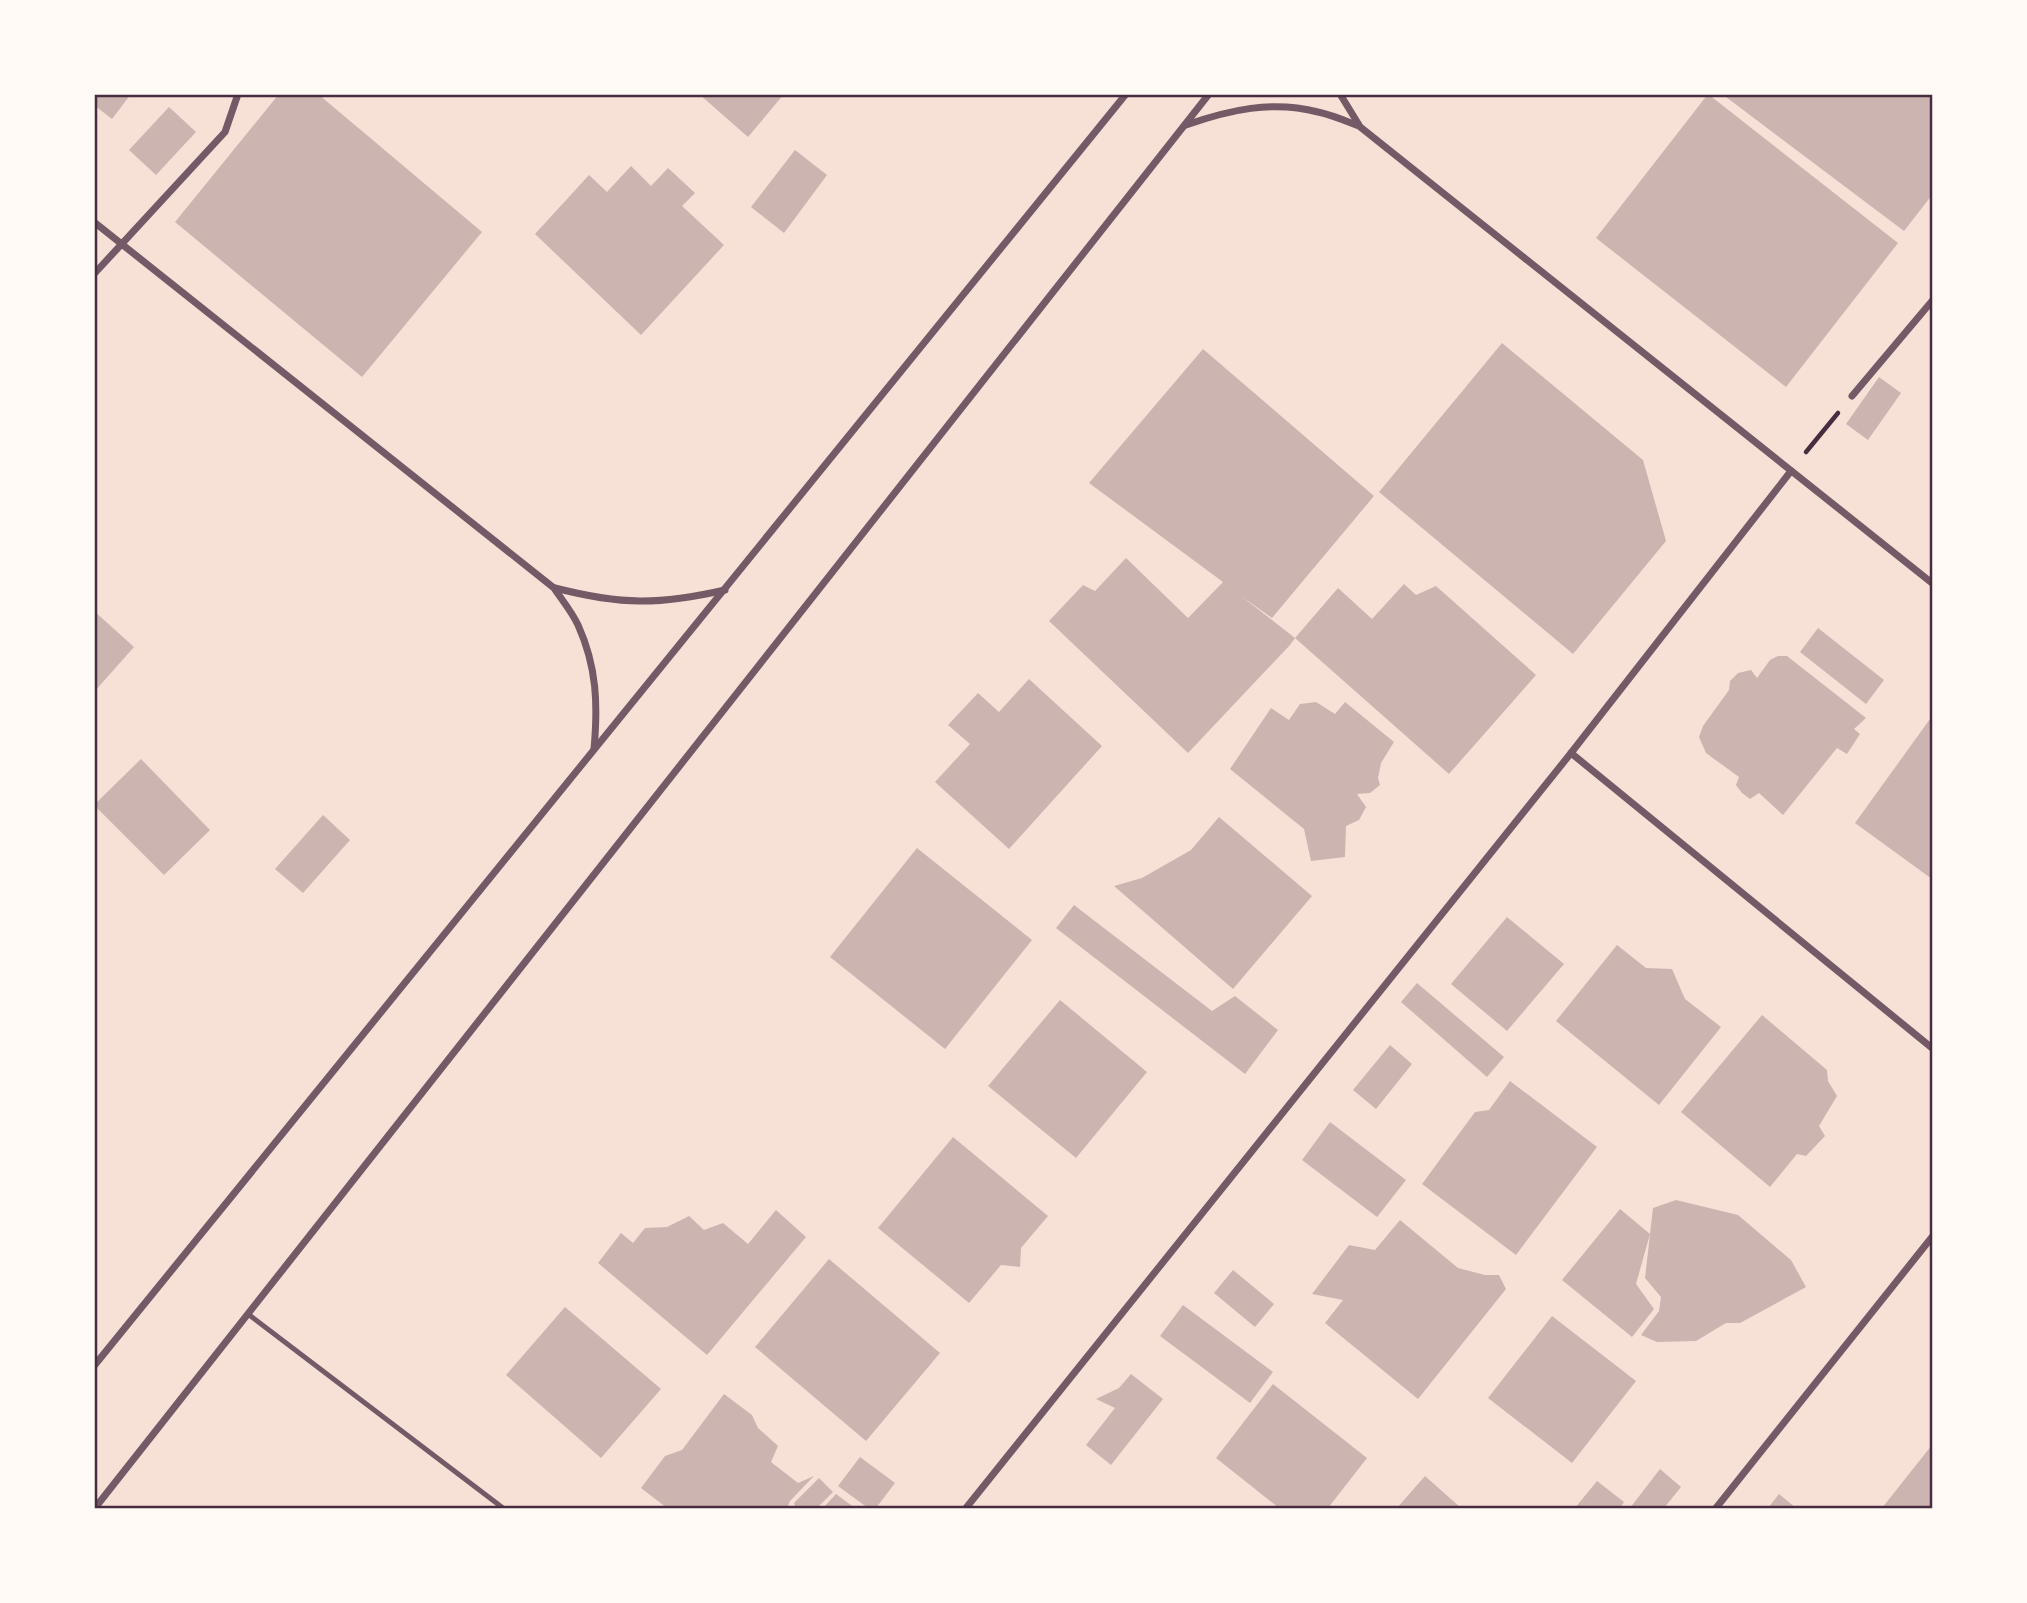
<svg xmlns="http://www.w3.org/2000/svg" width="2027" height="1603" viewBox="0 0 2027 1603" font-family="'Golos Text',sans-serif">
<rect width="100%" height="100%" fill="#f7e1d7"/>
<!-- building -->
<g fill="#ccb4b1">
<polygon points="94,94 131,94 112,119 94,105"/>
<polygon points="279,94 318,94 482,232 362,377 175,222"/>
<polygon points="699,94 784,94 748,137"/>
<polygon points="1708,94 1898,243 1786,387 1596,238"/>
<polygon points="1728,94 1932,94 1932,195 1904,231 1726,97"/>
<polygon points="169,107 196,132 156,175 129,150"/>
<polygon points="795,150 827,175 784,233 751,207"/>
<polygon points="631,166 651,186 668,168 695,193 682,206 724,245 641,335 535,234 589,175 607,192"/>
<polygon points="1502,343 1643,460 1666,541 1573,654 1379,492"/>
<polygon points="1203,349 1374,496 1272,618 1241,596 1295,638 1290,645 1188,753 1049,621 1083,585 1095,591 1126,558 1188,618 1223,582 1089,483"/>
<polygon points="1879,377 1901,393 1868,440 1846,424"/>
<polygon points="1404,584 1416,595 1436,586 1536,675 1449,774 1295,638 1338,588 1372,619"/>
<polygon points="94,611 134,647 94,692"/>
<polygon points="1818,628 1884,680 1866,704 1800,652"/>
<polygon points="1778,656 1787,656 1866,718 1854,729 1860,734 1847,754 1837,748 1783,815 1759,793 1750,799 1742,793 1736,785 1739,777 1706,753 1699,737 1703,726 1729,690 1730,681 1738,673 1751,670 1757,678 1770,660"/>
<polygon points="1029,679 1102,746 1009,849 935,782 970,744 948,725 978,693 999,712"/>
<polygon points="1316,702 1335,714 1345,702 1394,742 1381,763 1378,778 1380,785 1370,793 1357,794 1366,807 1359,820 1346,826 1345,857 1311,861 1304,829 1230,769 1271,708 1289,720 1300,704"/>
<polygon points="1930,719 1932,720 1932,879 1855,823"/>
<polygon points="141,759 210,830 164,875 94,805"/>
<polygon points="323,815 350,840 303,893 275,869"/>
<polygon points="1219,817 1312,896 1233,989 1114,886 1142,878 1191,850"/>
<polygon points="917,848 1032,940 945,1049 830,957"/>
<polygon points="1074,905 1212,1011 1235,996 1278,1030 1245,1074 1056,928"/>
<polygon points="1507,917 1564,964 1507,1031 1451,984"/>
<polygon points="1617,945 1646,968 1672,969 1685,999 1721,1027 1659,1105 1556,1021"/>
<polygon points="1417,983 1504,1057 1487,1077 1401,1002"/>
<polygon points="1060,1000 1147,1072 1076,1158 988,1086"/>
<polygon points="1762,1015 1827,1070 1828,1081 1837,1096 1819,1126 1825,1136 1806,1156 1797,1154 1770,1187 1681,1112"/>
<polygon points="1390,1045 1412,1064 1376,1109 1353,1090"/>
<polygon points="1510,1081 1597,1147 1516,1255 1422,1184 1475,1112 1489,1110"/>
<polygon points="1330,1122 1406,1180 1377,1217 1302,1160"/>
<polygon points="953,1137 1048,1216 1021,1248 1020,1267 1001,1265 969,1303 878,1228"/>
<polygon points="1676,1200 1738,1215 1791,1260 1806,1287 1740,1323 1726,1323 1696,1341 1657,1342 1641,1335 1659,1311 1661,1297 1645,1278 1653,1208"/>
<polygon points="1620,1209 1650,1234 1636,1284 1654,1309 1632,1337 1562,1280"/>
<polygon points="776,1210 806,1237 707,1355 598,1263 621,1233 633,1243 645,1228 667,1227 689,1216 704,1230 723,1223 748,1244"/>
<polygon points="1400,1220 1458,1268 1485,1275 1499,1275 1506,1289 1418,1399 1325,1323 1343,1300 1312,1294 1349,1245 1375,1250"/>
<polygon points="829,1259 940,1353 866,1441 755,1347"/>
<polygon points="1233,1270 1274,1304 1255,1327 1214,1293"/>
<polygon points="1183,1305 1273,1372 1250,1403 1160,1336"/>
<polygon points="565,1307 661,1389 601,1458 506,1375"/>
<polygon points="1552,1316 1636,1381 1572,1463 1488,1398"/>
<polygon points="1131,1374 1163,1399 1111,1465 1086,1445 1115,1408 1096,1399 1119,1388"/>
<polygon points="1273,1384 1367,1458 1328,1508 1279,1508 1216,1458"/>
<polygon points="724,1394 752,1415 758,1428 778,1446 771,1462 798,1483 814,1476 790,1501 787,1508 667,1508 641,1488 665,1456 682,1450"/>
<polygon points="1932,1445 1932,1508 1882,1508"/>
<polygon points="860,1457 895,1483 876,1508 868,1508 838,1486"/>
<polygon points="1660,1469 1681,1487 1664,1508 1630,1508"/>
<polygon points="1425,1476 1461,1508 1397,1508"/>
<polygon points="819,1478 833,1492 817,1508 796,1508 794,1503"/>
<polygon points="1597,1481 1624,1502 1620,1508 1575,1508"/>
<polygon points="836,1494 855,1508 823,1508"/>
<polygon points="1779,1494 1796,1508 1768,1508"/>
</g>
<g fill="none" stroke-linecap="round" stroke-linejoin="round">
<!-- path -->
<polyline stroke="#4a2c40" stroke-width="4.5" points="1806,452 1838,413"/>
<!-- service -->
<polyline stroke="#755966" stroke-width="5" points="248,1314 503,1508"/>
<!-- minor -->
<g stroke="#755966" stroke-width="7">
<polyline points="1340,94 1359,125"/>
<path d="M1186,125C1229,110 1272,100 1318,112C1332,115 1346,121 1359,126L1932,583"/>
<path d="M94,222L554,588C562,600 572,612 578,625C597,667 598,705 594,749"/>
<polyline points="94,274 225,132 238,94"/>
<polyline points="1852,396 1932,301"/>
<path d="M555,588C621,605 659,605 725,590"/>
<polyline points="1571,753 1932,1048"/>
<polyline points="94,1366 1126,94"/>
<polyline points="95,1508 1209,94"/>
<polyline points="966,1508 1571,753 1791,471"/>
<polyline points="1716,1508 1932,1237"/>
</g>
</g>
<!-- border -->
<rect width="2027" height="1603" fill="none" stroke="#fffaf5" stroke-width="192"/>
<rect x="96" y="96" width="1835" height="1411" fill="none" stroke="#4a2c40" stroke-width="2.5"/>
</svg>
